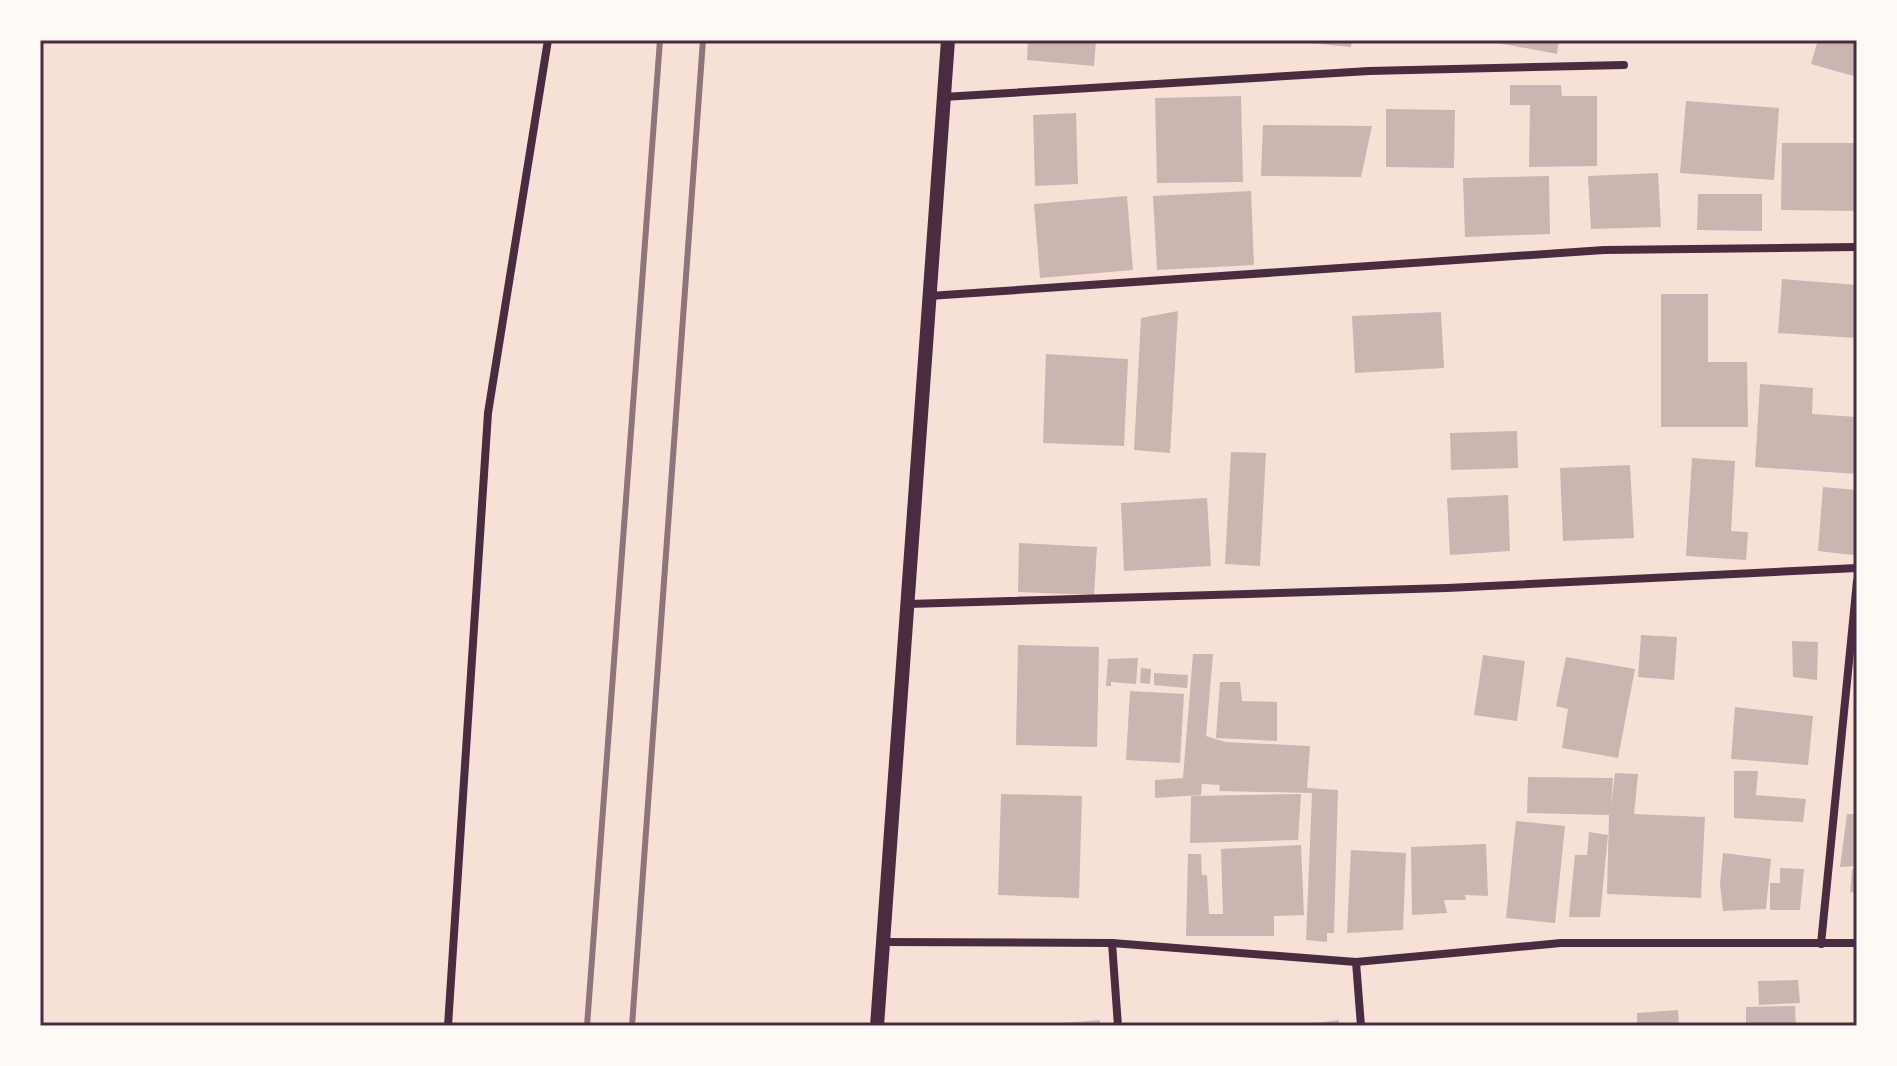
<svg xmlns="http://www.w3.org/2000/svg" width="1897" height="1066" viewBox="0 0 1897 1066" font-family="Mulish,sans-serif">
<rect width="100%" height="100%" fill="#f7e1d7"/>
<!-- building -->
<g fill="#ccb4b1">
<polygon points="1028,40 1096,40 1094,66 1027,60"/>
<polygon points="1278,40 1352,40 1351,47"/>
<polygon points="1499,40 1559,40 1557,54 1498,43"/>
<polygon points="1818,40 1857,40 1857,77 1811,64"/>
<polygon points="1510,85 1561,85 1562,96 1597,96 1597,166 1529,167 1530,105 1510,105"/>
<polygon points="1241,96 1243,182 1157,183 1155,98"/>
<polygon points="1686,101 1779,108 1774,180 1680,173"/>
<polygon points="1386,109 1455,110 1454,168 1386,167"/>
<polygon points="1076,113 1078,184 1035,186 1033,115"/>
<polygon points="1263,125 1372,126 1361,177 1261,176"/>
<polygon points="1782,143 1857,143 1857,211 1781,210"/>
<polygon points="1658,173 1661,227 1591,229 1588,176"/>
<polygon points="1549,176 1550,234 1465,237 1463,178"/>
<polygon points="1251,191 1254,265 1157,270 1153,196"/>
<polygon points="1698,194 1762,194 1762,231 1697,230"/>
<polygon points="1127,196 1133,270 1040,278 1034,204"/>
<polygon points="1782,279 1857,285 1857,338 1778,333"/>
<polygon points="1661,294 1708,294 1708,362 1747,362 1748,427 1661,427"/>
<polygon points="1178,311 1170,453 1134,450 1141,318"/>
<polygon points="1441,312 1444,368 1355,373 1352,316"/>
<polygon points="1046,354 1128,359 1124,446 1043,443"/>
<polygon points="1760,384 1813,388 1812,414 1857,417 1857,474 1755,467"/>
<polygon points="1517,431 1518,468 1451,470 1450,433"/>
<polygon points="1231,452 1266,453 1260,566 1225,564"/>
<polygon points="1692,458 1735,461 1731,531 1748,532 1746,560 1686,556"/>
<polygon points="1630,465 1634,538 1563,541 1560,468"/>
<polygon points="1823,487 1857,490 1854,555 1818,551"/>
<polygon points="1508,495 1510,551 1450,555 1447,498"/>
<polygon points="1207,498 1211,566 1124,571 1121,503"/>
<polygon points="1019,543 1097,547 1094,595 1018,592"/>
<polygon points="1641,635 1677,637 1674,680 1638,677"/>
<polygon points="1792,641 1818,642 1817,680 1793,677"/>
<polygon points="1018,645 1099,647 1097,747 1016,745"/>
<polygon points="1193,654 1213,654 1206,736 1225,742 1310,746 1307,788 1338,790 1334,933 1327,933 1327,942 1306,940 1312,793 1219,791 1220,785 1202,784 1201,795 1155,798 1155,780 1183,778"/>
<polygon points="1483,655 1525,661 1517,721 1474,715"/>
<polygon points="1566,657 1635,669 1618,758 1562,748 1568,709 1556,706"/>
<polygon points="1138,658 1136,684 1111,682 1111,686 1106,686 1108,659"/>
<polygon points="1141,668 1151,669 1150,684 1140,683"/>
<polygon points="1154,673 1188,675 1187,688 1154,685"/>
<polygon points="1220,682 1240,682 1242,701 1277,702 1277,741 1216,738"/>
<polygon points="1130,691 1184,694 1180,763 1126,760"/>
<polygon points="1735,707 1813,716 1808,765 1731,759"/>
<polygon points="1734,771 1758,771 1756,795 1806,799 1803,822 1734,818"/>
<polygon points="1615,773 1638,774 1634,814 1705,817 1701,898 1607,894 1609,815 1527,813 1528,777 1613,778 1611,808"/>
<polygon points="1001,794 1082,796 1079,898 998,895"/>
<polygon points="1301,794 1298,840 1190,843 1191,796"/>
<polygon points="1847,814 1857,814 1857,866 1840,867"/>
<polygon points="1516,821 1565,826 1555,923 1506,918"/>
<polygon points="1589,832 1608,835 1600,917 1569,917 1575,855 1587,855"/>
<polygon points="1486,844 1488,896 1465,895 1466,900 1444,900 1447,913 1412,915 1411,847"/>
<polygon points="1301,845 1304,915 1274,916 1274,936 1186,936 1188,854 1201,854 1202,875 1207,875 1209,914 1223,914 1221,849"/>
<polygon points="1351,850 1406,853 1403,930 1347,933"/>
<polygon points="1723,853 1771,859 1766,909 1723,911 1720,884"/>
<polygon points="1780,868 1804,869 1800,910 1770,910 1770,883 1780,883"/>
<polygon points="1857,868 1857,893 1850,892 1852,869"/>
<polygon points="1798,980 1800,1003 1759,1005 1758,981"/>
<polygon points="1795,1006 1796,1026 1746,1026 1746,1007"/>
<polygon points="1678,1010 1679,1026 1637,1026 1637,1013"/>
<polygon points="1100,1020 1100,1026 1052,1026 1052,1024"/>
<polygon points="1339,1020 1339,1026 1307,1026 1307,1024"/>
</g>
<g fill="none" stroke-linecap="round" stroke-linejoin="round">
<!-- minor -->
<g stroke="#4a2c40" stroke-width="8">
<polyline points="943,97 1369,71 1624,65"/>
<polyline points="929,296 1604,250 1857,247"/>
<polyline points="908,604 1447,588 1857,568"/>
<polyline points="883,942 1112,943 1356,962 1561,943 1857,943"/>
<polyline points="1112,943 1118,1026"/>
<polyline points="1821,944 1857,581"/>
<polyline points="1356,962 1361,1026"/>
<polyline points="448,1026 488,413 548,40"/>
</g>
<!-- tertiary -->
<polyline stroke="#4a2c40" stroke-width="14" points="877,1026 948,40"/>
<!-- rail -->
<g stroke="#8f747c" stroke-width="6">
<polyline points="587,1026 660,40"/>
<polyline points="632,1026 703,40"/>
</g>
</g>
<!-- border -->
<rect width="1897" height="1066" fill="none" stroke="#fffaf5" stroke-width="84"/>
<rect x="42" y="42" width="1813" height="982" fill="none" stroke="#4a2c40" stroke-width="3"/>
</svg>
